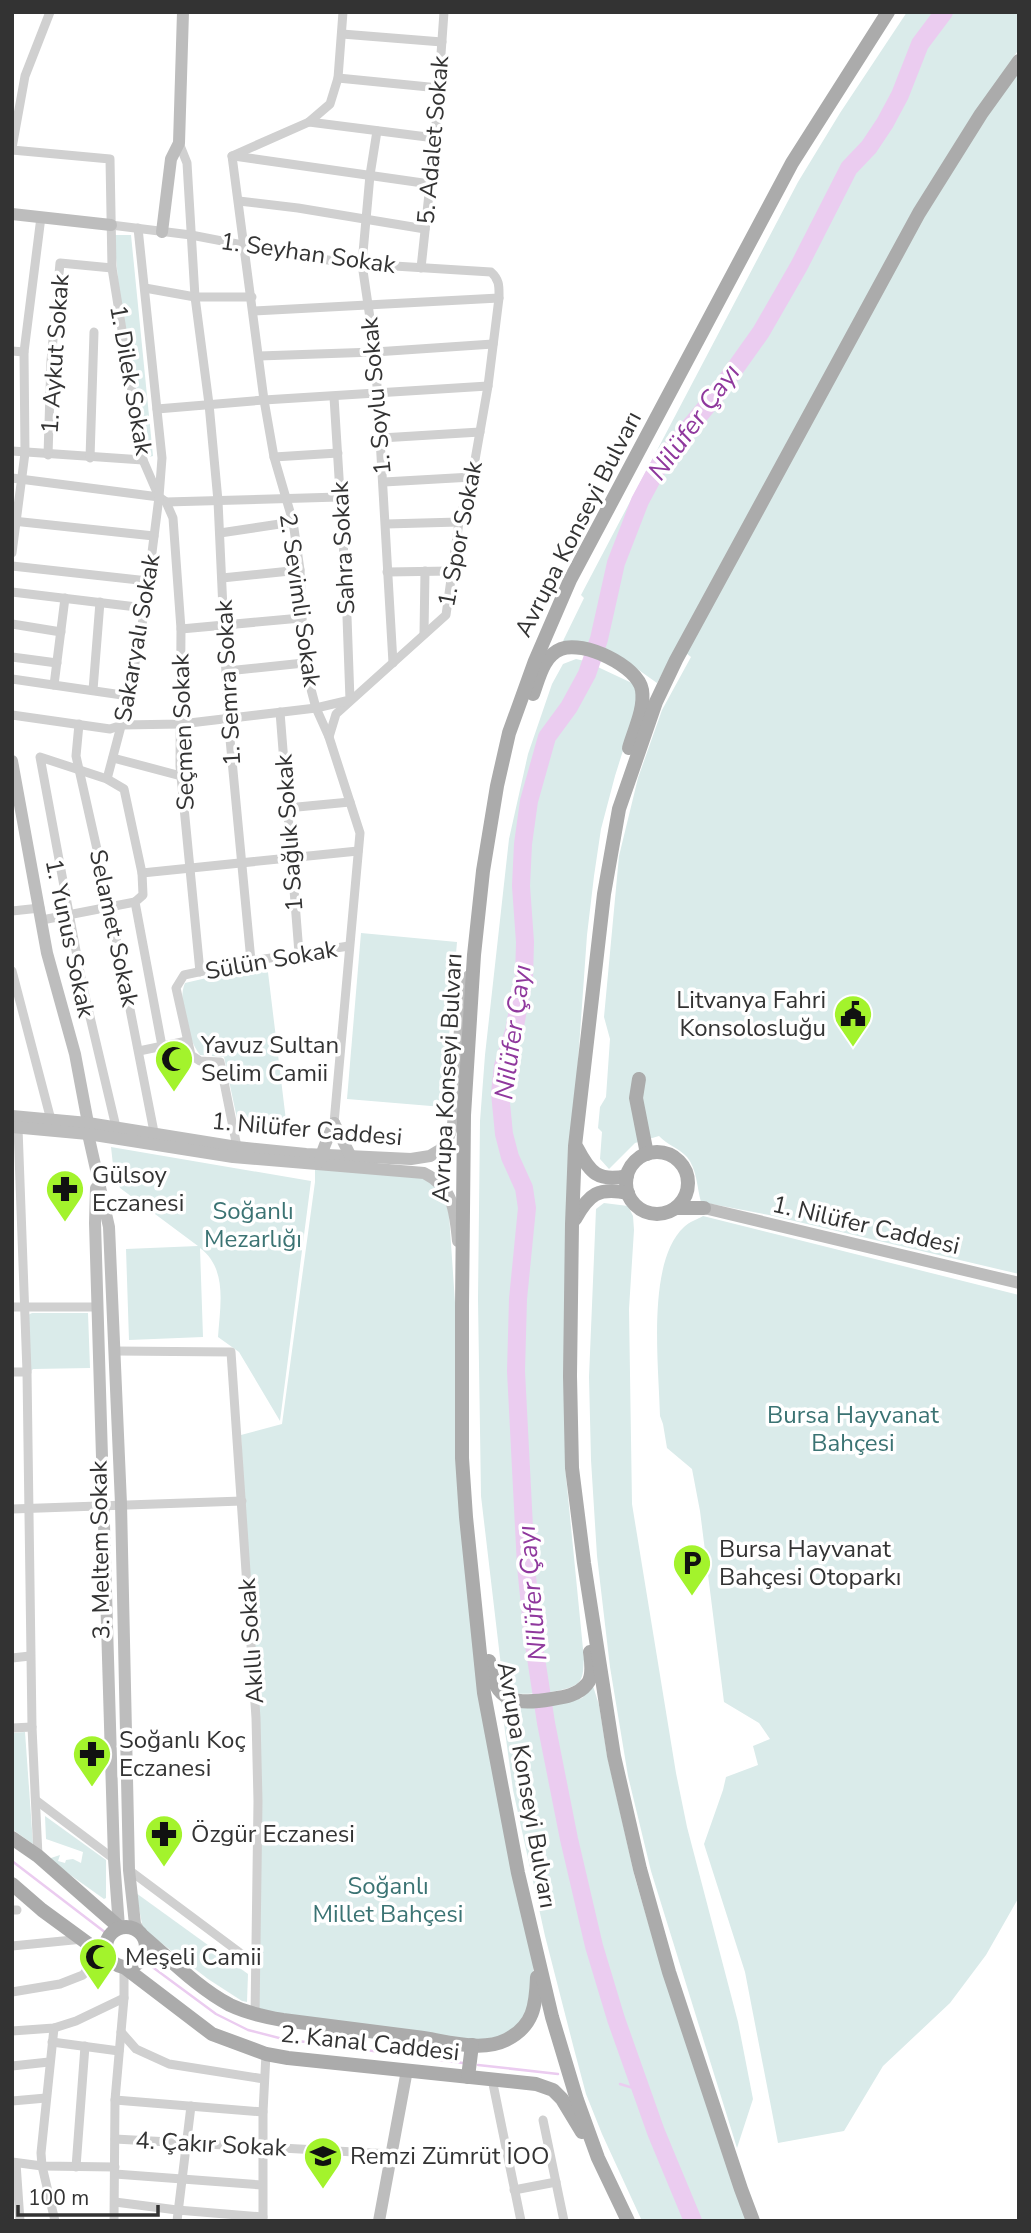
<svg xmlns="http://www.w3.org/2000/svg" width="1031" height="2233" viewBox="0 0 1031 2233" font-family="'Nunito Sans',sans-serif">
<rect width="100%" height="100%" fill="#fff"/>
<!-- green -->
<g fill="#daebea">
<polygon points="907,12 1019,12 1019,49 961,135 657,683 626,661 563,641 584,598 581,595 798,182 840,113"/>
<path d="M1019,69V1274L769,1215L701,1202C697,1188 697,1169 687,1157C679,1148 667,1145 659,1136L635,1143L609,1169L600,1159L602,1132L598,1128L600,1107L606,1097L610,1039L604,1017L619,856L638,778L662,710L691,657L686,653L912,236L979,127Z"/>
<polygon points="114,235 131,235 153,456 149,457 145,451 120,302"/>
<path d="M576,659L585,661L634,684L641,693L615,776L601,829L594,876L587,935L572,1146L565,1466L584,1659C583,1667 584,1676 579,1682C569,1693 526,1695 512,1693L503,1683L481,1496L478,1299L480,1121L485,1055L509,839L528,754L552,684L563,664Z"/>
<polygon points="361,933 457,942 443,1107 347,1099"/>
<path d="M267,964L288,1137L239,1128L224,1057L200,1055C188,1040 177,1000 185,983Z"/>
<path d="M111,1147L311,1181L280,1421L239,1352L218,1337C220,1306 228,1269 200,1248L203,1337L129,1340L126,1249L198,1246L120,1188L114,1174Z"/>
<polygon points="315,1169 428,1178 442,1191 449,1214 457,1332 460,1508 534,1962 531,2004 520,2025 499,2038 463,2041 257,2011 260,1830 241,1435 282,1424 315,1182"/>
<polygon points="604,1203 628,1206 633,1216 634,1230 629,1309 632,1504 676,1773 687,1827 738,2022 753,2099 737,2148 651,1871 628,1776 610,1667 597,1556 591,1460 589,1377 596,1209"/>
<path d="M703,1216L1019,1295V1897L986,1955L950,2003L883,2066L844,2131L778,2143L745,1972L704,1844L723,1790L726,1777L758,1765L753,1746L770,1739L759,1723L724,1702L700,1511L692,1469L667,1448L663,1424L660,1416C659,1367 646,1262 684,1227C689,1222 698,1219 703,1216Z"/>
<polygon points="32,1313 88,1313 90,1368 33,1369 30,1372 28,1315"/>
<polygon points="593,1686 599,1705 607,1755 635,1878 653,1939 748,2221 642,2221 602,2134 586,2094 574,2049 545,1936 513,1790 501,1702 518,1707 567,1702 582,1698"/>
<polygon points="25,1732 33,1844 12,1829 12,1733"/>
<polygon points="45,1816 106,1860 106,1898 104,1899 48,1859 60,1855 58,1861 65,1863 66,1860 73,1859 81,1863 83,1852 46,1839"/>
<polygon points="136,1893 248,1974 247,2002 242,2001 208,1979 143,1929"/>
</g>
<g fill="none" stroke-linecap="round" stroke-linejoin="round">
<!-- stream -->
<g stroke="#ebccf0" stroke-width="2.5">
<polyline points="12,1861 106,1933"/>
<polyline points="147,1963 216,2014 248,2030 283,2039 463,2063"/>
<polyline points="478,2065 558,2074"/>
<polyline points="620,2084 643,2091"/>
</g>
<!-- river -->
<polyline stroke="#ebccf0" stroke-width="18" points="693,2221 656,2132 616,2019 594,1946 569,1839 546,1723 534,1645 526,1566 516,1371 518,1299 527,1208 524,1188 510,1157 504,1134 500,1093 503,1066 514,1031 524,978 525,942 521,886 523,844 529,801 547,737 569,707 587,674 599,639 616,563 640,501 662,460 717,394 761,332 799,266 849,168 869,147 885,123 900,95 920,44 944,12"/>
<!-- street -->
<g stroke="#d0d0d0" stroke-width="9">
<polyline points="342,34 442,42"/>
<polyline points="338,78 439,88"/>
<polyline points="309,122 330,104 338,78 343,12"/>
<polyline points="377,131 370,175 362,264 375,352 393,663"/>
<polyline points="179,143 187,163 195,297 209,404 218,501 228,718 251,961"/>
<polyline points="12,148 25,76 50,12"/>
<polyline points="12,150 110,159 112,268 143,460 159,497 166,502 173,518 181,629 180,766 200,972"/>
<polyline points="232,156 264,400 274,457 293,522 300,570 304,663 316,708 329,737 360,833 334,1123"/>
<polyline points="232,156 309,122 435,138"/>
<polyline points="234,156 430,184"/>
<polyline points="239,201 298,208 425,229"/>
<path d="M111,225L191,235L311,258L362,264L491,272C500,280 499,287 499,298L488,386L472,477L459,522L446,615L336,714L329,737"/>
<polyline points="421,268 435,138 444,12"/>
<polyline points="145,288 195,297 252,297"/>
<polyline points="254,311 499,298"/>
<polyline points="12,351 24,352"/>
<polyline points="259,356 375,352 493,344"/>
<polyline points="157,409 264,400 488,386"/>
<polyline points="381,438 480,432"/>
<polyline points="12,451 143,460"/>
<polyline points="48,455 51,361 60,263 112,268"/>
<polyline points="274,457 338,453"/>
<polyline points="90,458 94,332"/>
<polyline points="12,478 159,497"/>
<polyline points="384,482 472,477"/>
<polyline points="166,502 339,497"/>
<polyline points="13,521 154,536"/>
<polyline points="386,524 459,522"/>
<polyline points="220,533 293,522"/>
<polyline points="12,553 25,453 24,352 41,217"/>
<polyline points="12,566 148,581"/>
<polyline points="387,572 451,571"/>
<polyline points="222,578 300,570"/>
<polyline points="12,592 145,608"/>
<polyline points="12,624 61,632"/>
<polyline points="181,629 301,618"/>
<polyline points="424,634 425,571"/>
<polyline points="12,657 57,663"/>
<polyline points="227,671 304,663"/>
<polyline points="12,679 129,696"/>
<polyline points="54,685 65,598"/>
<polyline points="93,690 100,602"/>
<polyline points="280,712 299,953"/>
<polyline points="12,715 110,729 122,725 181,724 316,708 350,700 346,589 334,397"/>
<polyline points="79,724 76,756 110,907 154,1132"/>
<polyline points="113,758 181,776"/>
<polyline points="107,779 129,696 145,608 159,497 162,458 138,228"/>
<polyline points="287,808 350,802"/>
<polyline points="142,873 358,851"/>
<polyline points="12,911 40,908"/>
<polyline points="42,920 135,902"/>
<polyline points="12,971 51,1120"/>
<polyline points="139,1051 187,1041"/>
<polyline points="116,1127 82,983 40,757 107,779 124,789 142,873 143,895 135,902 162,1046"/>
<polyline points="18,1128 27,1372 32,1727 38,1856"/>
<polyline points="237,1147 220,1062 200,1061 191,1055 176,988 184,975 251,961 349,946"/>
<polyline points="12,1307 98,1307"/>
<polyline points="116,1351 231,1352 256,1718 258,1801 255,2015"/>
<polyline points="12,1372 27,1372"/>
<polyline points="12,1509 242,1501"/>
<polyline points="12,1658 30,1656"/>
<polyline points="12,1728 32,1727"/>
<polyline points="37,1801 114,1859"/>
<polyline points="129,1870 255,1964"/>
<polyline points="12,1910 17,1910"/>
<polyline points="12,1946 83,1939"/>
<polyline points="12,1992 60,1984 83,1975 100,1953"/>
<polyline points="54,2028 41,2153 42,2166 55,2221"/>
<polyline points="12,2031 54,2028 76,2021 124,1998"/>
<polyline points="121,2032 136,2049 169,2064 264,2079"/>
<polyline points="52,2042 119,2051"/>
<polyline points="12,2066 49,2062"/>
<polyline points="492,2079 521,2221"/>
<polyline points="115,2100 263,2112"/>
<polyline points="12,2101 46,2098"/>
<polyline points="543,2120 564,2221"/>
<polyline points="115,2139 391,2154"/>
<polyline points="12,2162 42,2166 115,2167"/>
<polyline points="16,2163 20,2221"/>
<polyline points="76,2167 85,2046"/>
<polyline points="115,2174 262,2185"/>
<polyline points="514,2190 556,2182"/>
<polyline points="115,2202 177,2210 263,2217"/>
<polyline points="114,2221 115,2100 124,1998 124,1967"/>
<polyline points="177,2221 191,2106"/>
<polyline points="263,2221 263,2112 266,2054"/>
</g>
<!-- secondary -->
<g stroke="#bdbdbd" stroke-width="12">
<polyline points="12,214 111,225"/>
<polyline points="162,232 171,159 179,143 183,12"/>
<polyline points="12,761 47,953 75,1054 88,1123 88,1134 109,1227 121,1504 129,1870 135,1924 139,1931"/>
<polyline points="12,1116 88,1123 237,1147 306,1154 411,1159 430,1156 440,1150 447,1141 453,1125 462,1001 469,976"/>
<polyline points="334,1123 351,1157 351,1160"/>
<path d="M12,1127L88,1134L233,1157L424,1173C454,1188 455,1211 458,1241"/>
<path d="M320,1162C321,1150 330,1135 334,1123"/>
<polyline points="96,1188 95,1223 114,1859 119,1927"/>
<polyline points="704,1208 1019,1283"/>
<polyline points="379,2221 407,2070"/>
</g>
<!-- primary -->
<g stroke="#ababab" stroke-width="14">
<path d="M533,694C539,678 543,656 561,649C583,640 638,666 642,690C645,709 634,730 629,748"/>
<polyline points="639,1079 636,1098 647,1154"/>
<path d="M577,1148C590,1173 598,1182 627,1176"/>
<circle cx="657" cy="1183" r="31"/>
<polyline points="676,1208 704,1208"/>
<path d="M575,1219C589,1194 598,1187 628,1193"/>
<path d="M489,1661C494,1703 516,1705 552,1699C565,1697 578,1695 587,1684C594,1676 591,1661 590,1652"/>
<polyline points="12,1838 38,1856 119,1927"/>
<polyline points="12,1884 42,1910 109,1959"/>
<circle cx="126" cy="1947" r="20"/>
<path d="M144,1937C171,1960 198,1988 230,2005C247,2013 265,2017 283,2020C327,2026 372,2031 416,2037C443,2040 480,2053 506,2040C534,2026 536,2005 537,1977"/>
<polyline points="124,1967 212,2034 266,2054 288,2058 536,2084 553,2090 562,2099 582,2132"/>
<polyline points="468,2077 472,2045"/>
<polyline points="628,2221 598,2158 577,2100 552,2017 518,1873 484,1693 466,1517 462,1458 462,1306 464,1115 474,955 483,871 497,786 509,733 535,661 570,580 792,163 888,12"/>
<polyline points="753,2221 741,2189 669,1972 640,1869 614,1756 584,1563 572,1468 570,1376 572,1224 575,1146 604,894 619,809 656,702 676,660 919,213 981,114 1019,61"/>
</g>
</g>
<!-- icons -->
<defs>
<g id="civic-pin" transform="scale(2.0125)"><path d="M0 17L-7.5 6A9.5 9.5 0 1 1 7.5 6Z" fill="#a3f32c" stroke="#fff"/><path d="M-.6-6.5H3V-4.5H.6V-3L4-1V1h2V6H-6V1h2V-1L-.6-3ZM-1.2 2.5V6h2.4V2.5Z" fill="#111"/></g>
<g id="mosque-pin" transform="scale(2.0125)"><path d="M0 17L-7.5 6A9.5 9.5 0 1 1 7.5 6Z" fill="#a3f32c" stroke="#fff"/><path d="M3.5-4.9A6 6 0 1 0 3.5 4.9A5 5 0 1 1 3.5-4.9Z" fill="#111"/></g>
<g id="pharmacy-pin" transform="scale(2.0125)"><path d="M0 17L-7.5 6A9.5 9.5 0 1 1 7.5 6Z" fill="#a3f32c" stroke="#fff"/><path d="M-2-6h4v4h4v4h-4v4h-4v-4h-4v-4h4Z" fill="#111"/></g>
<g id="parking-pin" transform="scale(2.0125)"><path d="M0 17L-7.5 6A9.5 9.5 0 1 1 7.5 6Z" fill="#a3f32c" stroke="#fff"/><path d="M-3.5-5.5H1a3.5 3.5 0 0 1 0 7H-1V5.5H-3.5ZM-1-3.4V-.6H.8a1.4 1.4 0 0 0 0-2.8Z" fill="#111"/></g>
<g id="school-pin" transform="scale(2.0125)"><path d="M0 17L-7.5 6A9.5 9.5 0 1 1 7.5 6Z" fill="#a3f32c" stroke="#fff"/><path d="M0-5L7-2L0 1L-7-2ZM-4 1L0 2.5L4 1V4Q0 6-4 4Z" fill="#111"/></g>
</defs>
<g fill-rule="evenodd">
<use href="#civic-pin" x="853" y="1014"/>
<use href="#mosque-pin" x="174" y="1059"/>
<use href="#pharmacy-pin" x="65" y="1189"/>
<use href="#parking-pin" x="692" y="1563"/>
<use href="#pharmacy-pin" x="92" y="1754"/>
<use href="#pharmacy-pin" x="164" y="1834"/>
<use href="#mosque-pin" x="98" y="1957"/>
<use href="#school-pin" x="323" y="2156"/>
</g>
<g text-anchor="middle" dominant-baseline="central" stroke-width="7" stroke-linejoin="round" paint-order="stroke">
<!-- street labels -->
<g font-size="24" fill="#333" stroke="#fff">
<text transform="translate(433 140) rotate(-85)">5. Adalet Sokak</text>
<text transform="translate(308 253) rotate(8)">1. Seyhan Sokak</text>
<text transform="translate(55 354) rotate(-86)">1. Aykut Sokak</text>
<text transform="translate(131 380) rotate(80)">1. Dilek Sokak</text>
<text transform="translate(376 396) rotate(-95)">1. Soylu Sokak</text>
<text transform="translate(578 524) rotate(-63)">Avrupa Konseyi Bulvarı</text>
<text transform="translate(460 534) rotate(-79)">1. Spor Sokak</text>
<text transform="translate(343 548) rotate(-93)">Sahra Sokak</text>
<text transform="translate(300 600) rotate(82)">2. Sevimli Sokak</text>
<text transform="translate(137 638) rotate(-80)">Sakaryalı Sokak</text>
<text transform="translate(228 683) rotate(-93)">1. Semra Sokak</text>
<text transform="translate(183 732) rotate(-92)">Seçmen Sokak</text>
<text transform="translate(289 833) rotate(-94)">1 Sağlık Sokak</text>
<text transform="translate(114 928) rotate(78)">Selamet Sokak</text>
<text transform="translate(70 938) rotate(78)">1. Yunus Sokak</text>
<text transform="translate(271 960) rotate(-10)">Sülün Sokak</text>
<text transform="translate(447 1078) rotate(-87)">Avrupa Konseyi Bulvarı</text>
<text transform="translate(307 1129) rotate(5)">1. Nilüfer Caddesi</text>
<text transform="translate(866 1225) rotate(13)">1. Nilüfer Caddesi</text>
<text transform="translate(100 1550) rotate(-91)">3. Meltem Sokak</text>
<text transform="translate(251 1641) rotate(-94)">Akıllı Sokak</text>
<text transform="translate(527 1785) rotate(80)">Avrupa Konseyi Bulvarı</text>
<text transform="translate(370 2043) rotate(6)">2. Kanal Caddesi</text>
<text transform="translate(211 2144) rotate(3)">4. Çakır Sokak</text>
</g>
<!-- poi labels -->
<g font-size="24" fill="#333" stroke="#fff" text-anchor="start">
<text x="826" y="1000" text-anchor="end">Litvanya Fahri<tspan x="826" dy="28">Konsolosluğu</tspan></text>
<text x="201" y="1045">Yavuz Sultan<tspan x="201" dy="28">Selim Camii</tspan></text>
<text x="92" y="1175">Gülsoy<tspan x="92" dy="28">Eczanesi</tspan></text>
<text x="719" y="1549">Bursa Hayvanat<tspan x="719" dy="28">Bahçesi Otoparkı</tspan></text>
<text x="119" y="1740">Soğanlı Koç<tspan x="119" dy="28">Eczanesi</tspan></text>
<text x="191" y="1834">Özgür Eczanesi</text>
<text x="125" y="1957">Meşeli Camii</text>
<text x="350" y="2156">Remzi Zümrüt İOO</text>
</g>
<!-- park labels -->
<g font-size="24" fill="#3b7373" stroke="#fff">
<text x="253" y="1211">Soğanlı<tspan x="253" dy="28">Mezarlığı</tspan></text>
<text x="853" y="1415">Bursa Hayvanat<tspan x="853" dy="28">Bahçesi</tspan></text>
<text x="388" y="1886">Soğanlı<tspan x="388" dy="28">Millet Bahçesi</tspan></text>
</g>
<!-- water labels -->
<g font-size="26" font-style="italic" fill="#8f389d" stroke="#fff">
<text transform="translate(694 422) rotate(-54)">Nilüfer Çayı</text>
<text transform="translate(513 1032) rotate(-82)">Nilüfer Çayı</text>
<text transform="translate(532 1593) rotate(-95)">Nilüfer Çayı</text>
</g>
</g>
<!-- border -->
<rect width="1031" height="2233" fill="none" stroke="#333333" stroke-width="28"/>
<!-- scale -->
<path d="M18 2205v10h140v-10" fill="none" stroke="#333333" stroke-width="3.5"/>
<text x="28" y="2205" font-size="21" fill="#333333" stroke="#ffffff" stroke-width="5" paint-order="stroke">100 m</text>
</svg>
